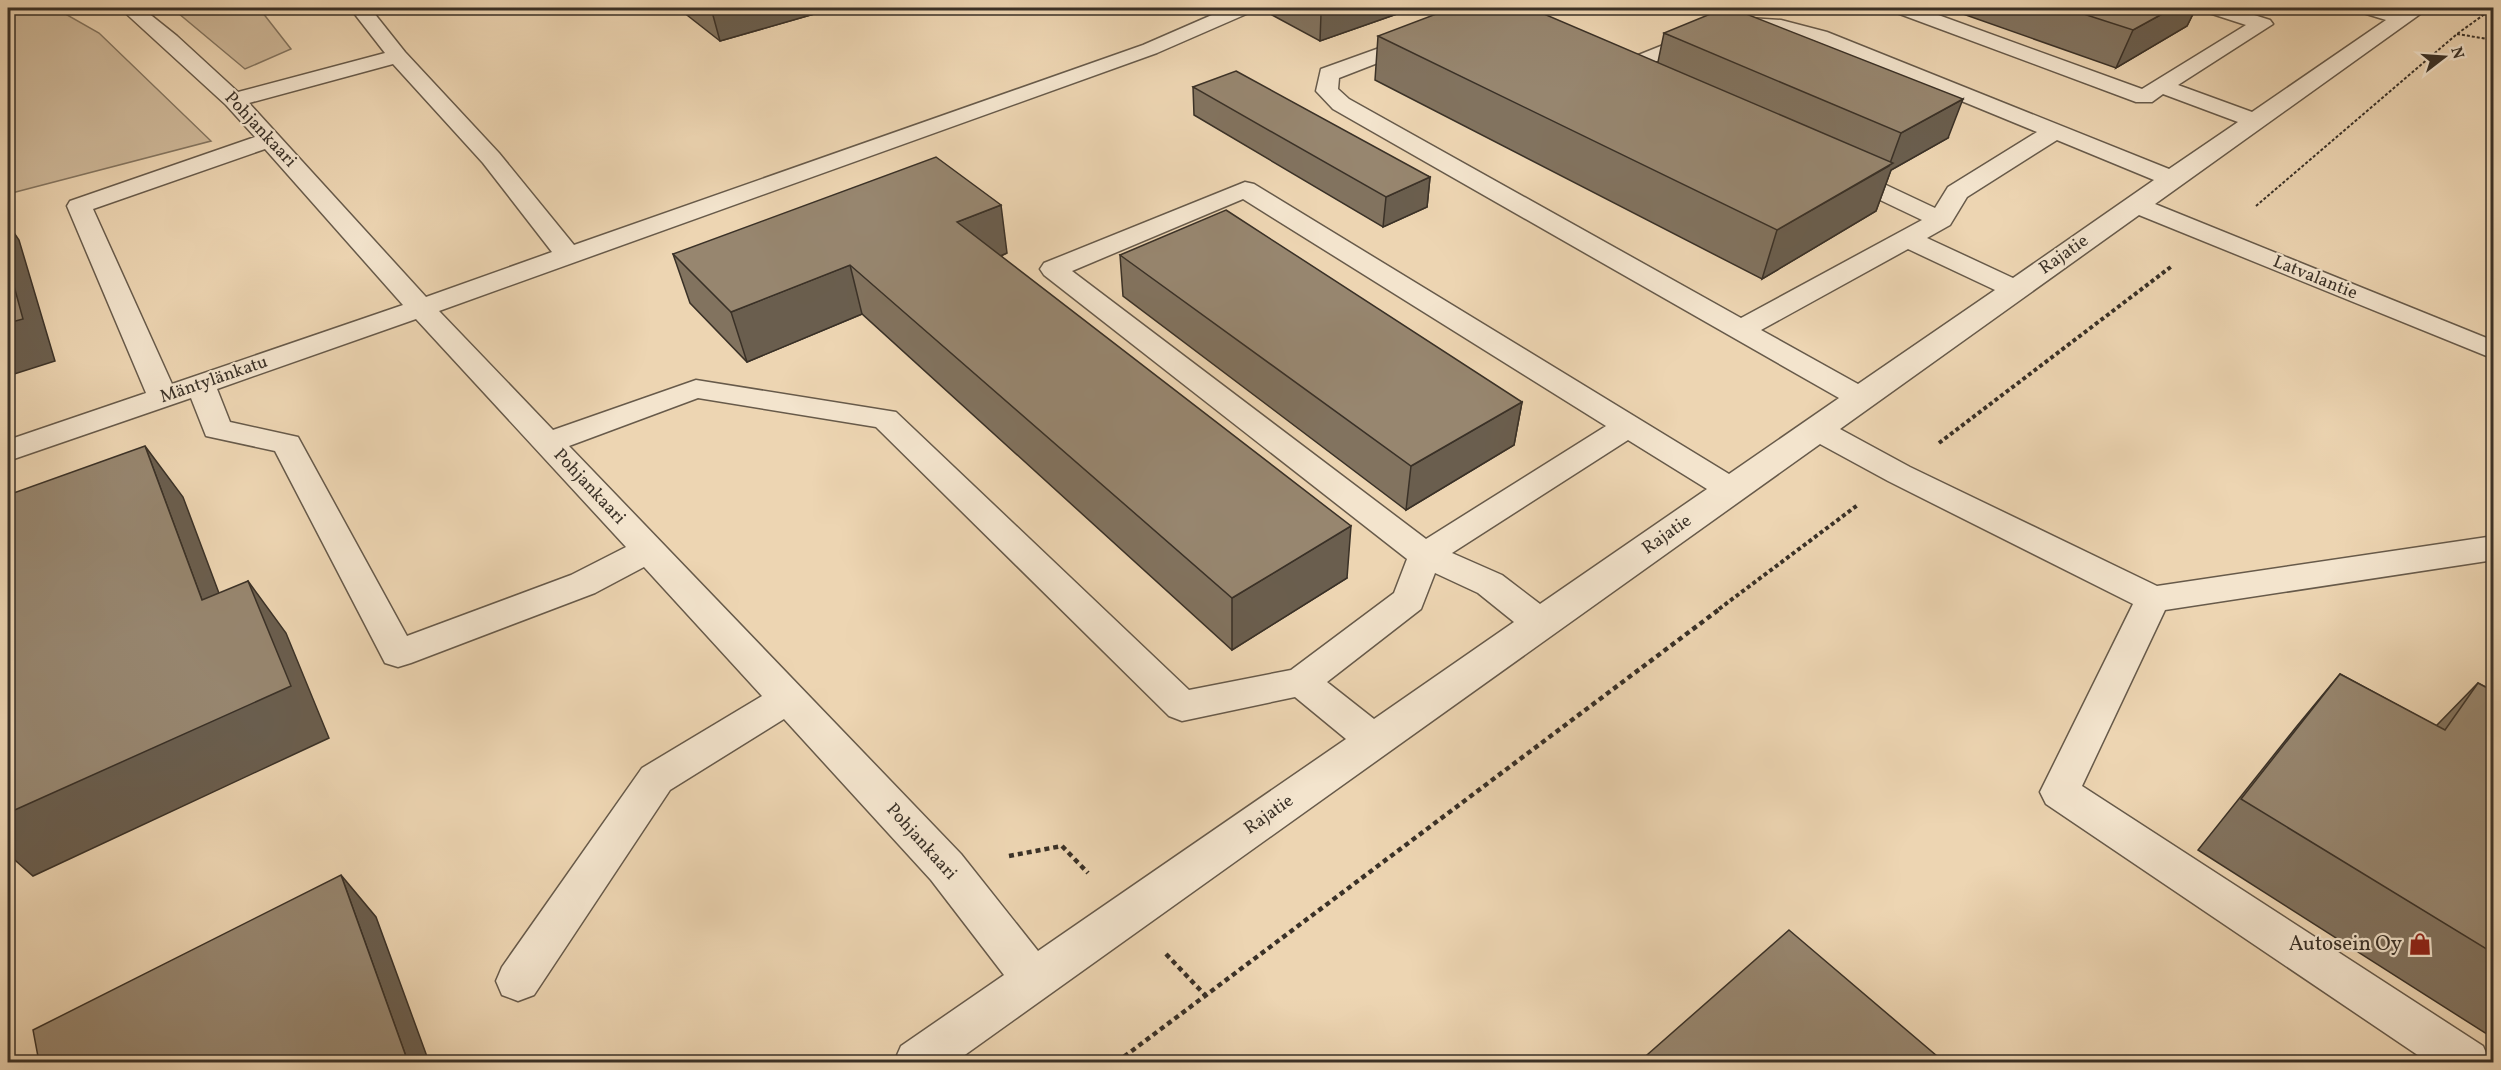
<svg xmlns="http://www.w3.org/2000/svg" width="2501" height="1070" viewBox="0 0 2501 1070" font-family="Vollkorn,serif">
<rect width="100%" height="100%" fill="#edd5b2"/>
<filter id="stains"><feTurbulence type="fractalNoise" baseFrequency=".00333" numOctaves="4"/><feColorMatrix values="0 0 0 0 .2 0 0 0 0 .09 0 0 0 0 .02 0 0 0 .5 -.17"/></filter>
<radialGradient id="worn" r=".72"><stop offset=".6" stop-color="#630" stop-opacity="0"/><stop offset="1" stop-color="#630" stop-opacity=".3"/></radialGradient>
<!-- green -->
<g fill="#cfb99a" stroke="#847560" stroke-width="1.5">
<polygon points="8,8 55,8 99,33 211,141 8,194"/>
<polygon points="172,8 259,8 291,49 245,69"/>
</g>
<g fill="none" stroke-linecap="round" stroke-linejoin="round">
<!-- minor casing -->
<g stroke="#675a4a" stroke-width="3">
<path id="minor" d="M120,8H142L177,36L238,92L385,53L350,8H370L405,52L499,153L574,245L1143,45L1228,8H1254L1251,12L1157,53L439,311L553,430L696,380L896,412L1189,690L1291,670L1394,593L1407,559L1044,275L1040,269L1044,263L1245,182L1254,184L1729,474L1839,398L1333,109L1316,91L1321,69L1410,37H1424L1427,41L1424,45L1339,78L1338,89L1349,99L1741,318L1922,220L1834,178L1830,173L1834,168L1842,166L1850,168L1935,208L1948,187L2037,132L1813,40L1781,32L1736,29L1642,69L1652,77L1649,82C1637,85 1621,79 1613,69L1616,64L1733,17L1781,20L1827,32L2169,169L2238,122L2163,94L2152,102H2136L1897,13L1894,9L1919,8L2142,89L2246,25L2206,12L2203,8H2232L2270,20L2273,24L2178,85L2252,112L2386,20L2360,12L2357,8H2387L2399,11L2404,8H2426L2423,12L2155,204L2494,341V359L2139,215L1840,429L1910,467L2157,586L2494,536V560L2165,610L2082,786L2483,1046L2490,1062H2428L2046,804L2040,792L2133,604L1888,481L1820,444L955,1062H894L901,1046L1004,975L931,880L784,719L670,790L534,995L518,1001L502,995L496,981L502,967L642,768L762,696L644,567L595,593L411,663L398,667L385,663L275,451L206,436L191,398L8,461V440L146,393L67,206L70,201L255,137L226,105ZM393,64L483,163L552,252L426,297L249,103ZM2057,140L2154,180L2013,278L1927,238L1950,225L1967,197ZM265,149L403,305L172,384L93,209ZM1243,199L1606,426L1426,539L1072,271ZM1908,249L1995,290L1858,384L1761,330ZM416,319L626,547L571,575L407,636L298,437L230,422L217,389ZM698,398L876,427L1169,716L1182,721L1295,697L1346,739L1038,951L961,854L569,446ZM1628,440L1707,489L1540,604L1502,575L1452,553ZM1435,573L1478,593L1514,622L1374,719L1327,682L1421,609Z"/>
</g>
<!-- path-far2 -->
<g stroke="#3a3127" stroke-width="2" stroke-dasharray="3 2" stroke-linecap="butt">
<polyline points="2457,34 2494,40"/>
<polyline points="2256,206 2457,34 2493,8"/>
</g>
<!-- path-far1 -->
<g stroke="#3a3127" stroke-width="4" stroke-dasharray="4 3" stroke-linecap="butt">
<polyline points="1939,443 2172,266"/>
<polyline points="1719,609 1859,504"/>
</g>
<!-- path -->
<g stroke="#3a3127" stroke-width="4.5" stroke-dasharray="5 4" stroke-linecap="butt">
<polyline points="1009,856 1062,846 1088,873"/>
<polyline points="1166,954 1205,995"/>
<polyline points="1117,1062 1721,608"/>
</g>
<!-- minor -->
<use href="#minor" fill="#f3e4cd" fill-rule="evenodd"/>
</g>
<!-- wall -->
<g fill="#82735f" stroke="#3a3127" stroke-width="1.5">
<polygon points="678,8 835,8 720,41"/>
<polygon points="1272,8 1414,8 1320,41 1272,15"/>
<polygon points="1946,8 2196,8 2187,26 2116,68"/>
<polygon points="1664,33 1948,138 1891,170 1876,211 1762,279 1375,80 1378,36 1658,62"/>
<polygon points="1193,87 1430,177 1427,207 1383,227 1194,115"/>
<polygon points="1007,253 1001,256 1347,578 1232,650 862,314 747,362 690,303 673,254"/>
<polygon points="1120,255 1522,402 1514,445 1406,510 1123,296"/>
<polygon points="2340,674 2436,726 2478,683 2493,691 2493,1038 2198,850 2297,726"/>
</g>
<!-- shaded-wall -->
<g fill="#6a5e4e" stroke="#3a3127" stroke-width="1.5">
<polygon points="711,8 835,8 720,41"/>
<polygon points="1339,8 1414,8 1320,41 1321,14"/>
<polygon points="2173,8 2196,8 2187,26 2116,68 2133,30"/>
<polygon points="1963,99 1948,138 1891,170 1876,211 1762,279 1777,230 1889,166 1901,133"/>
<polygon points="1430,177 1427,207 1383,227 1386,197"/>
<polygon points="1001,205 1007,253 965,271 957,222"/>
<polygon points="8,224 19,240 55,361 8,376"/>
<polygon points="850,265 862,314 747,362 731,312"/>
<polygon points="1522,402 1514,445 1406,510 1411,466"/>
<polygon points="145,446 183,497 241,652 202,600"/>
<polygon points="1351,526 1347,578 1232,650 1232,598"/>
<polygon points="248,581 286,633 329,738 33,876 8,854 8,813"/>
<polygon points="341,875 376,917 429,1062 408,1062"/>
</g>
<!-- building -->
<g fill="#97866f" stroke="#3a3127" stroke-width="1.5">
<polygon points="1309,8 1339,8 1321,14"/>
<polygon points="1452,8 1530,8 1893,163 1777,230 1378,36"/>
<polygon points="1725,8 1731,8 1963,99 1901,133 1664,33"/>
<polygon points="2065,8 2173,8 2133,30"/>
<polygon points="1236,71 1430,177 1386,197 1193,87"/>
<polygon points="936,157 1001,205 957,222 1351,526 1232,598 850,265 731,312 673,254"/>
<polygon points="1226,210 1522,402 1411,466 1120,255"/>
<polygon points="8,264 23,319 8,323"/>
<polygon points="145,446 202,600 248,581 291,686 8,813 8,495"/>
<polygon points="2340,674 2445,730 2478,683 2493,691 2493,953 2241,799"/>
<polygon points="341,875 408,1062 39,1062 33,1030"/>
<polygon points="1789,930 1944,1062 1639,1062"/>
</g>
<!-- icons -->
<defs>
<g id="shop-bare" transform="scale(1.8)"><path d="M-5-2.5h2.3a2.7 3.5 0 0 1 5.4 0H5L5.5 6h-11ZM-1.5-2.5h3a1.5 2.3 0 0 0-3 0Z" fill="#8f2418" stroke="#f3e4cd" stroke-width="2.5" paint-order="stroke"/></g>
</defs>
<g fill-rule="evenodd">
<use href="#shop-bare" x="2420" y="944"/>
</g>
<g text-anchor="middle" dominant-baseline="central" stroke-width="4.5" stroke-linejoin="round" paint-order="stroke">
<!-- street labels -->
<g font-size="18" fill="#3a3127" stroke="#f3e4cd">
<text transform="translate(260 130) rotate(47)">Pohjankaari</text>
<text transform="translate(2064 255) rotate(-35)">Rajatie</text>
<text transform="translate(2315 278) rotate(22)">Latvalantie</text>
<text transform="translate(214 380) rotate(-19)">Mäntylänkatu</text>
<text transform="translate(589 487) rotate(47)">Pohjankaari</text>
<text transform="translate(1667 535) rotate(-35)">Rajatie</text>
<text transform="translate(1269 815) rotate(-35)">Rajatie</text>
<text transform="translate(921 842) rotate(48)">Pohjankaari</text>
</g>
<!-- near-poi labels -->
<g font-size="21" fill="#3a3127" stroke="#f3e4cd" text-anchor="end">
<text x="2402" y="944">Autosein Oy</text>
</g>
</g>
<!-- margin -->
<rect width="2501" height="1070" fill="none" stroke="#edd5b2" stroke-width="30"/>
<rect x="9" y="9" width="2483" height="1052" fill="none" stroke="#3a3127" stroke-width="3"/>
<rect x="15" y="15" width="2471" height="1040" fill="none" stroke="#3a3127" stroke-width="1.5"/>
<!-- north arrow -->
<g transform="translate(2444 57) rotate(73)" stroke="#f3e4cd" stroke-width="4.5" paint-order="stroke">
<path d="M0-4.5L10 22L0 15L-10 22Z" fill="#3a3127"/>
<text y="-9" font-size="16" font-weight="bold" text-anchor="middle" fill="#3a3127">N</text>
</g>
<rect width="100%" height="100%" filter="url(#stains)"/>
<rect width="100%" height="100%" fill="url(#worn)"/>
</svg>
